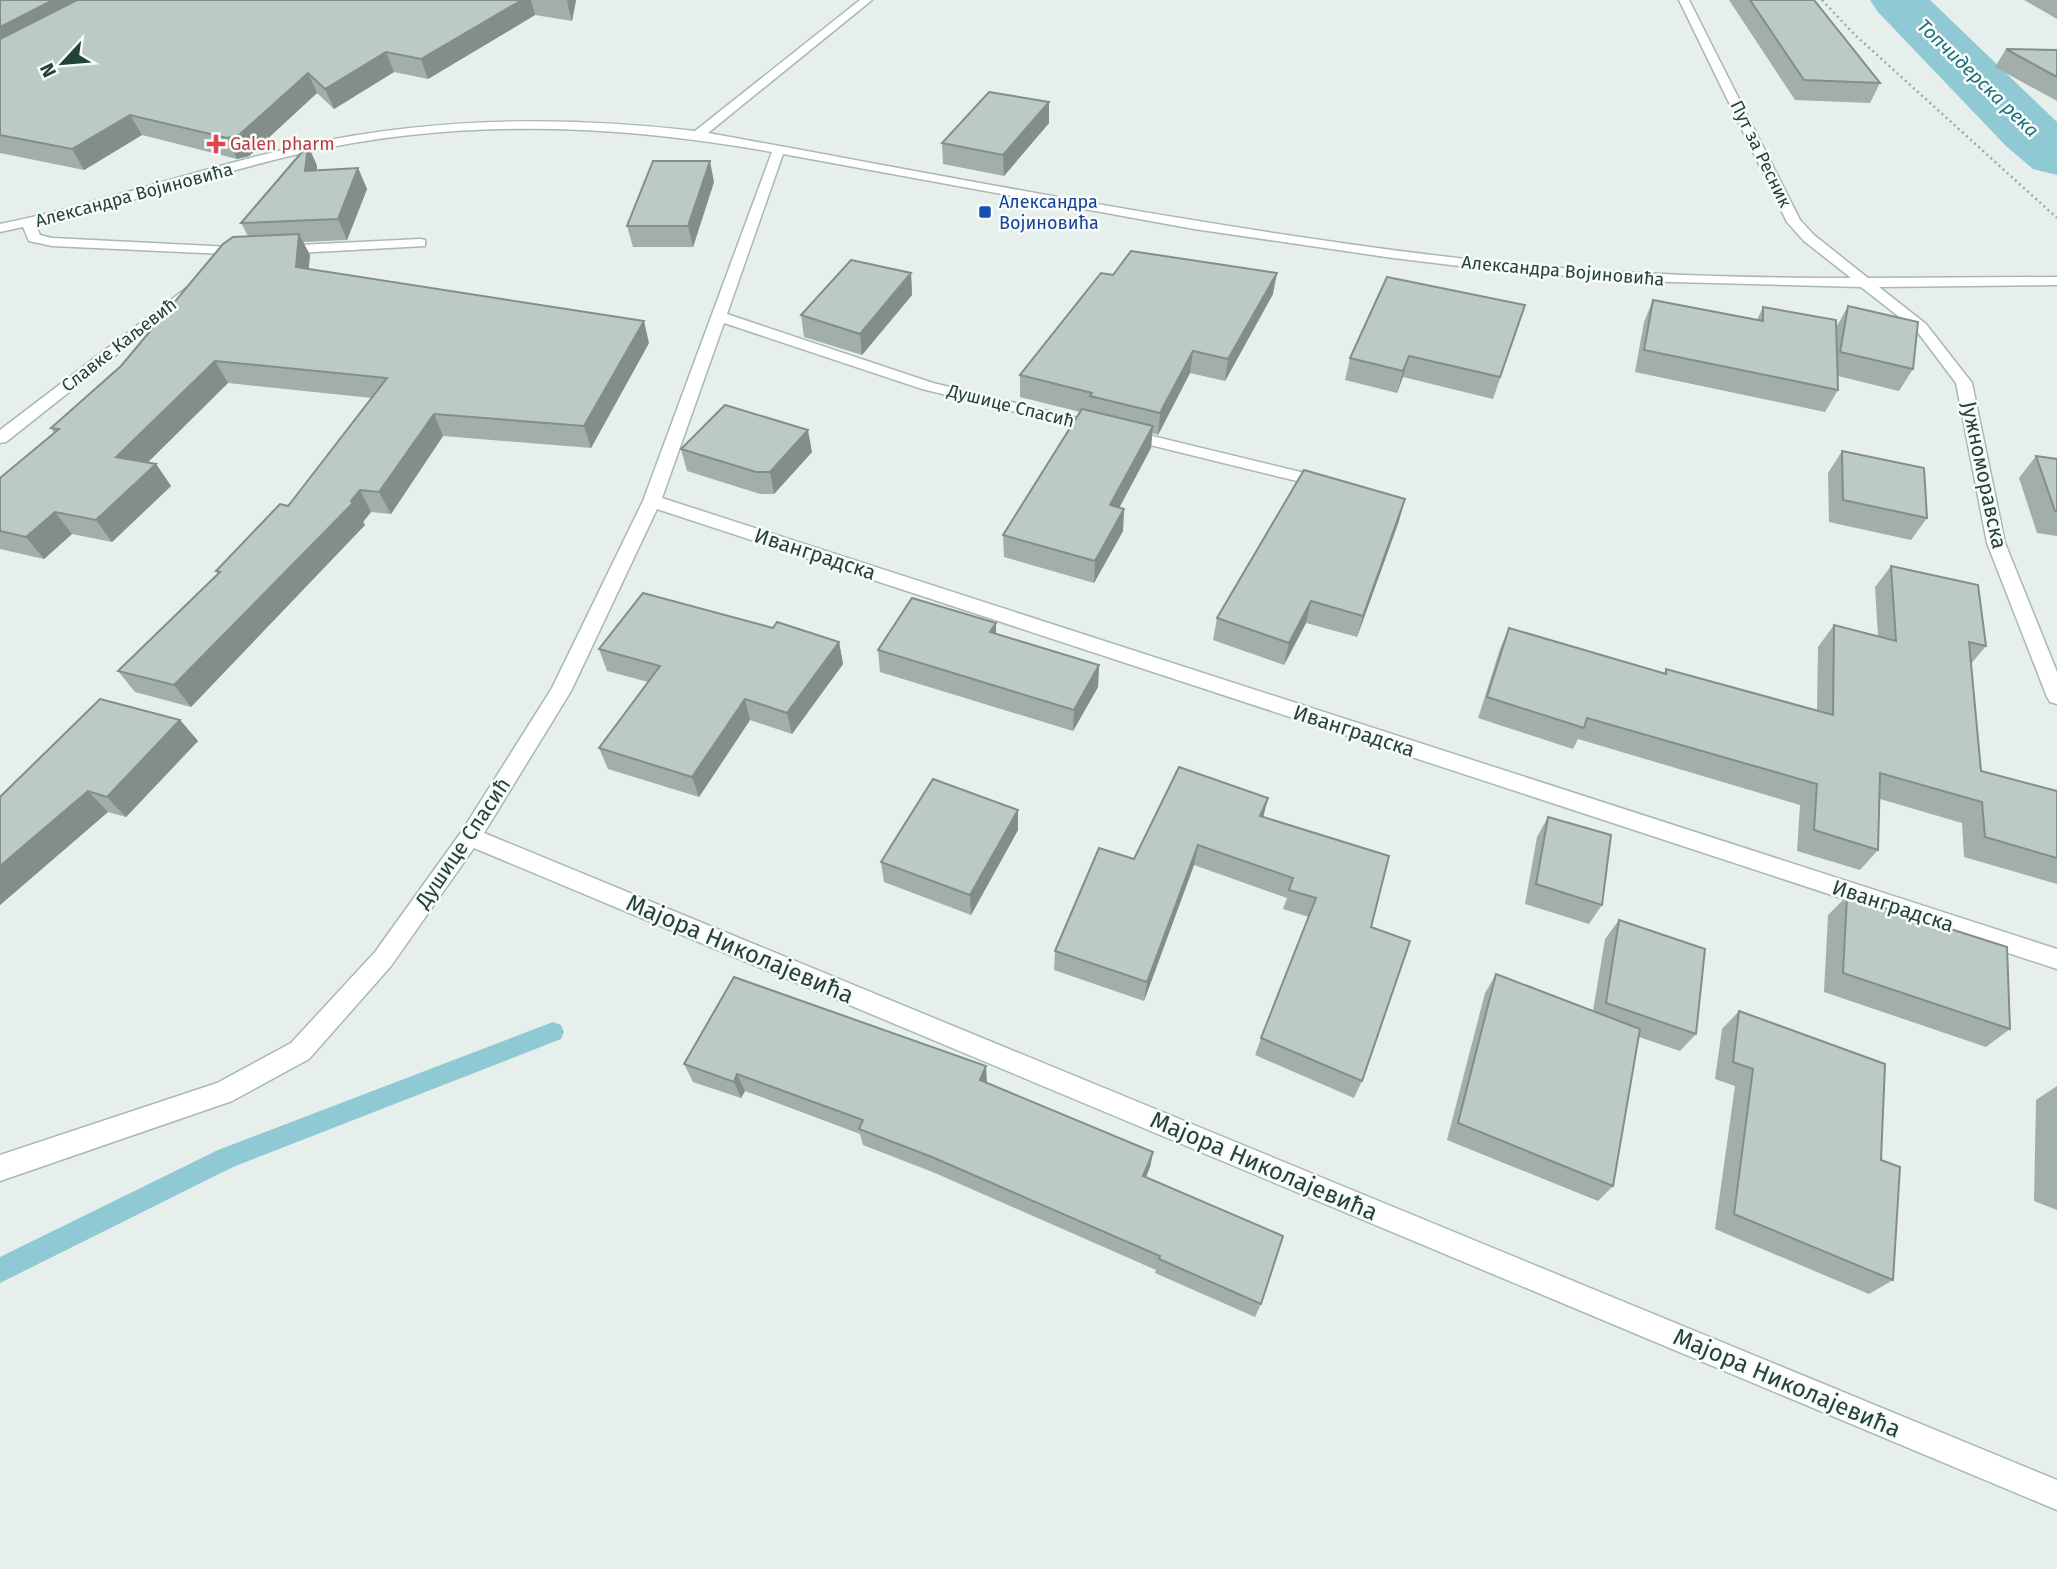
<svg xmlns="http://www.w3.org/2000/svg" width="2057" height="1569" viewBox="0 0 2057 1569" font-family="'Fira Sans',sans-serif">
<rect width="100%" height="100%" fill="#e6efeb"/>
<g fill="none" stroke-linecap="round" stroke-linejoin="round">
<!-- stream -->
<polygon fill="#8ec9d4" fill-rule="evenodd" points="553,1022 561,1025 564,1032 561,1039 233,1167 0,1283 0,1257 218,1150"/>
<!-- river -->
<polygon fill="#8ec9d4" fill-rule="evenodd" points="1870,0 1930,0 2057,122 2057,175 2033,169 2006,146 1878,12"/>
<!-- minor casing -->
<g stroke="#a8b8b2" stroke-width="3">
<g id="minor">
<path d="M860,0H872L708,133C968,180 1228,233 1492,262C1611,274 1731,278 1851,278L1804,241L1787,222L1679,0H1689L1800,220L1814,235L1868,278L2057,277V285L1879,287L1926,324L1972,383L2005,543L2057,672V704L2050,702L2047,697L1987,543L1956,383L1916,330L1861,287L1634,281L1493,270L1393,258L1194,229L783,154L727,314L933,383L1309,474L1317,479L1309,484L922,389L724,323L662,498L2057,949V969L657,509L571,691L484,833L2057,1480V1510L474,848L391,966L309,1059L232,1101L0,1181V1155L217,1083L291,1043L375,952L462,831L552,688L643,501L772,152C617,124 462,118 307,152C216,172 127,205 36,225L40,235L52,238L251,248L253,251L246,255L52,246L29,241L23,227L0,232V224C104,203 205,166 309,144C437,117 566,116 695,131Z"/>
<polygon points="420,239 425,240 425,246 279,254 272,250 279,246"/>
<polygon points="197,280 202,281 204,284 202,287 6,442 0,443 0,430"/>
</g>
</g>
<!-- path -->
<polyline stroke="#86b3a5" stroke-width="2.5" stroke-dasharray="2 3.5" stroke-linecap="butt" points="1822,0 1854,34 2057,218"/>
<!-- minor -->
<use href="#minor" fill="#fff" fill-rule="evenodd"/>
</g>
<!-- wall -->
<g fill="#a1aea9">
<polygon points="0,0 576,0 572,21 535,15 428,79 394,72 334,109 317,93 249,156 237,159 142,135 84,170 0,153"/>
<polygon points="1729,0 1814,0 1880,83 1870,103 1795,100"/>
<polygon points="2024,0 2057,0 2057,19"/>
<polygon points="2006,49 2057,50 2057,101 1995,67"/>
<polygon points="1049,123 1004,176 943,164 942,143"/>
<polygon points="308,145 317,166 316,171 358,168 367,189 347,240 303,242 310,255 308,269 649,343 591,448 443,436 391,514 371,512 363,522 365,525 191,707 135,692 118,671 218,574 216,571 292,501 372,398 228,383 148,462 156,464 171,486 112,542 72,534 44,559 0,549 0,478 54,433 51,428 121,366 248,236 241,223"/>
<polygon points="714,182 693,247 633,247 627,226"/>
<polygon points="911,273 912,295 862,355 804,337 801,315"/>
<polygon points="1113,275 1273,294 1225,381 1190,373 1158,435 1152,433 1151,448 1119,508 1124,509 1123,531 1094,583 1004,557 1003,535 1080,412 1020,397 1020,375"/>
<polygon points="1653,300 1757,320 1763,307 1837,326 1848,306 1913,369 1899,391 1838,376 1838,390 1825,412 1635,372 1644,322"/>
<polygon points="1525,305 1493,399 1403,377 1397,393 1345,380 1350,358"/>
<polygon points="681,449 812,452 774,494 760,494 687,471"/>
<polygon points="1842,451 1927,518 1911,540 1829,522 1828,473"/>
<polygon points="2036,456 2057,459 2057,536 2037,533 2019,478"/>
<polygon points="1399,521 1357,637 1306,623 1284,665 1213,640 1217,618"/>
<polygon points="1891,566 1986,646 1971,664 1981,771 2057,791 2057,884 1964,857 1962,823 1880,799 1878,850 1860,870 1797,851 1800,805 1578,739 1573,749 1478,718 1500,649 1509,628 1664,674 1666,669 1817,711 1818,647 1834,625 1878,636 1875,587"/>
<polygon points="996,623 996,634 1099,665 1098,687 1073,731 880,672 878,650"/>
<polygon points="773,628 839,642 843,664 792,734 750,720 699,797 608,769 599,748 648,682 607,671 599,649"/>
<polygon points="180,720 198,741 126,817 108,812 0,905 0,797"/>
<polygon points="1018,810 1018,830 971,915 884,882 881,862"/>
<polygon points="1263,817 1371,927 1362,1081 1354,1098 1255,1055 1261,1038 1309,917 1283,909 1287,898 1194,865 1144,1001 1054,970 1055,951 1134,859"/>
<polygon points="1548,817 1602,905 1589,924 1525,904 1537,837"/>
<polygon points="1847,896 2010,1029 1986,1047 1824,992 1828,915"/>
<polygon points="1619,920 1696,1034 1680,1051 1639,1037 1613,1186 1598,1201 1447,1140 1485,993 1496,974 1593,1011 1605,939"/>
<polygon points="1739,1011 1881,1160 1893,1280 1869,1294 1715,1229 1735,1086 1715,1079 1722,1029"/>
<polygon points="684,1064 987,1083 1153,1152 1150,1167 1146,1177 1261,1304 1255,1317 1155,1273 1156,1270 935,1173 863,1145 860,1134 745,1091 741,1098 693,1082"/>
<polygon points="2057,1086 2057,1210 2034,1201 2036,1100"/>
</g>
<!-- shaded-wall -->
<g fill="#838d89">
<polygon points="53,0 100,0 0,53 0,27"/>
<polygon points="522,0 531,0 535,15 428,79 421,59"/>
<polygon points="568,0 576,0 572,21 567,2"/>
<polygon points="386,52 394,72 334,109 325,89"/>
<polygon points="308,73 317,93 249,156 237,159 227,138"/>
<polygon points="1049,102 1049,123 1004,176 1003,155"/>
<polygon points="130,115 142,135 84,170 72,149"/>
<polygon points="308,145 317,166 315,192 305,171"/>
<polygon points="710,161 714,182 693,247 688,226"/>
<polygon points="358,168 367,189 347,240 338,219"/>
<polygon points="299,234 310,255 307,289 296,267"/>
<polygon points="911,273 912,295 862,355 860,334"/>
<polygon points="1277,273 1273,294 1225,381 1228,359"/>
<polygon points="644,321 649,343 591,448 584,426"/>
<polygon points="1193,351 1190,373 1158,435 1160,413"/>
<polygon points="1409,356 1403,377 1397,393 1403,371"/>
<polygon points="215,361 228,383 131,479 116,457"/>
<polygon points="434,414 443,436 391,514 379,492"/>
<polygon points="1153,426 1151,448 1109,527 1110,505"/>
<polygon points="808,430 812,452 774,494 770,472"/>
<polygon points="156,464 171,486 112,542 96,520"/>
<polygon points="360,490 371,512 363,522 365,525 191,707 174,685"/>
<polygon points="1405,499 1399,521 1357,637 1363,616"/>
<polygon points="1124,509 1123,531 1094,583 1095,561"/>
<polygon points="55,512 72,534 44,559 26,537"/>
<polygon points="1311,601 1306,623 1284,665 1289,643"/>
<polygon points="996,623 996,645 990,632"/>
<polygon points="839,642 843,664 792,734 787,713"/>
<polygon points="1099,665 1098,687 1073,731 1074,710"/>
<polygon points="745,699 750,720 699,797 692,777"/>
<polygon points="180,720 198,741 126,817 107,797"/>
<polygon points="88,791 108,812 0,905 0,866"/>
<polygon points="1268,798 1263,818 1260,816"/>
<polygon points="1018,810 1018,830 971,915 970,895"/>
<polygon points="1198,845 1194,865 1144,1001 1147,982"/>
<polygon points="986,1066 987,1083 980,1080"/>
<polygon points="737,1074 745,1091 741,1098 734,1082"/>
<polygon points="1153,1152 1150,1167 1140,1192 1143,1176"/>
</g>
<!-- building -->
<g fill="#bbcac4" stroke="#838d89" stroke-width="2">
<polygon points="0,0 53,0 0,27"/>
<polygon points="77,0 522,0 421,59 386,52 325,89 308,73 239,135 227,138 130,115 72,149 0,135 0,39"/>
<polygon points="1750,0 1814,0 1880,83 1804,80"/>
<polygon points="2006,49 2057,50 2057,77"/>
<polygon points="989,92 1049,102 1003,155 942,143"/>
<polygon points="308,145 305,171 358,168 338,219 241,223"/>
<polygon points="653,161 710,161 688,226 627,226"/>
<polygon points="299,234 296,267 644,321 584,426 434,414 379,492 360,490 351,501 353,503 174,685 118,671 220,572 216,571 280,504 288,506 292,501 387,378 215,361 116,457 156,464 96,520 55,512 26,537 0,531 0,478 59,429 51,428 121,366 223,244 233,237"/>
<polygon points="1131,251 1277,273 1228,359 1193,351 1160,413 1090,396 1092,393 1020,375 1101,273 1113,275"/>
<polygon points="851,260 911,273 860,334 801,315"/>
<polygon points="1387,277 1525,305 1500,377 1409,356 1403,371 1350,358"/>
<polygon points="1653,300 1763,321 1763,307 1836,320 1838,390 1644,350"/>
<polygon points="1848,306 1918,322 1913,369 1840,352"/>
<polygon points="725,405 808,430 770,472 756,472 681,449"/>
<polygon points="1082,409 1153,426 1110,505 1124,509 1095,561 1003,535"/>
<polygon points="1842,451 1924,468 1927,518 1843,500"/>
<polygon points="2036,456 2057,459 2057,511 2055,511"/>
<polygon points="1304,470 1405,499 1363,616 1311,601 1289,643 1217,618"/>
<polygon points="1891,566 1978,585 1986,646 1969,642 1981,771 2057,791 2057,858 1985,837 1982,802 1880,773 1878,850 1814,830 1817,784 1587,718 1584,728 1487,697 1509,628 1666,674 1666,669 1833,715 1834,625 1896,641"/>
<polygon points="643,593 773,628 777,622 839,642 787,713 745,699 692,777 599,748 660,666 599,649"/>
<polygon points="912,598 996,623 990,632 1099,665 1074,710 878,650"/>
<polygon points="100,699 180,720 107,797 88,791 0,866 0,797"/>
<polygon points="1179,767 1268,798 1260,816 1389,856 1371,927 1410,941 1362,1081 1261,1038 1316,898 1289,890 1293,878 1198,845 1147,982 1055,951 1099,848 1134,859"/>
<polygon points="933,779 1018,810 970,895 881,862"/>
<polygon points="1548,817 1611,835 1602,905 1536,884"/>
<polygon points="1847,896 2007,947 2010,1029 1843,973"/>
<polygon points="1619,920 1705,949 1696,1034 1606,1003"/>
<polygon points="1496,974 1640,1029 1613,1186 1458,1123"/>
<polygon points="734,977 986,1066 980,1080 1153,1152 1143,1176 1283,1236 1261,1304 1159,1259 1160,1256 932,1157 859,1129 863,1120 737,1074 734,1082 684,1064"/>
<polygon points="1739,1011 1885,1064 1881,1160 1900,1167 1893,1280 1734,1214 1753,1069 1733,1062"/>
</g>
<!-- markers -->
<path fill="#e0444e" stroke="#f7fbf9" stroke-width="2.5" d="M212.5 133.5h7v7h7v7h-7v7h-7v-7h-7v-7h7z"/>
<rect fill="#1a4fb4" stroke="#f7fbf9" stroke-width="2.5" x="978" y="205" width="14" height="14" rx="3.5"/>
<g text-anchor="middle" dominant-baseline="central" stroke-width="5" stroke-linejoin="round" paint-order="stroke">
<!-- far-health labels -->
<g font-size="18" fill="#be3a42" stroke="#f7fbf9" text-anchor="start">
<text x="230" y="144">Galen pharm</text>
</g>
<!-- far-street labels -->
<g font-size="18" fill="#24423a" stroke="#f7fbf9">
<text transform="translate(1761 154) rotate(64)">Пут за Ресник</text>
<text transform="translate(134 195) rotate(-15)">Александра Војиновића</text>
<text transform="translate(1563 271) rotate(5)">Александра Војиновића</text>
<text transform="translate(119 345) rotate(-38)">Славке Каљевић</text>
<text transform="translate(1011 406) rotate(14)">Душице Спасић</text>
</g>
<!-- far-transit labels -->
<g font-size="18" fill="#164399" stroke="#f7fbf9" text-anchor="start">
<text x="999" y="202">Александра<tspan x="999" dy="21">Војиновића</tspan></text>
</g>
<!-- far-water labels -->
<g font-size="19" font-style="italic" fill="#1c6f80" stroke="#f7fbf9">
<text transform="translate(1978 78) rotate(44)">Топчидерска река</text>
</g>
<!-- street labels -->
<g font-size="21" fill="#24423a" stroke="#f7fbf9">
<text transform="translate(1984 475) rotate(78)">Јужноморавска</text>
<text transform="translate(815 554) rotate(18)">Иванградска</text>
<text transform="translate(1354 731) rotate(18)">Иванградска</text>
<text transform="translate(463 843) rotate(-56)">Душице Спасић</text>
<text transform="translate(1893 906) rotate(18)">Иванградска</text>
</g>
<!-- near-street labels -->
<g font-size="24" fill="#24423a" stroke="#f7fbf9">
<text transform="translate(740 949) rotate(23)">Мајора Николајевића</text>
<text transform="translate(1264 1166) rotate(23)">Мајора Николајевића</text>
<text transform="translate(1787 1383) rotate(23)">Мајора Николајевића</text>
</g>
</g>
<!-- north arrow -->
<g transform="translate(63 63) rotate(244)" stroke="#f7fbf9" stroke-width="5" paint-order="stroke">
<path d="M0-5L12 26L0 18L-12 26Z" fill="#24423a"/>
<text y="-10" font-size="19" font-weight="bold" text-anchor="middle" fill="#24423a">N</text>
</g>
</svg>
